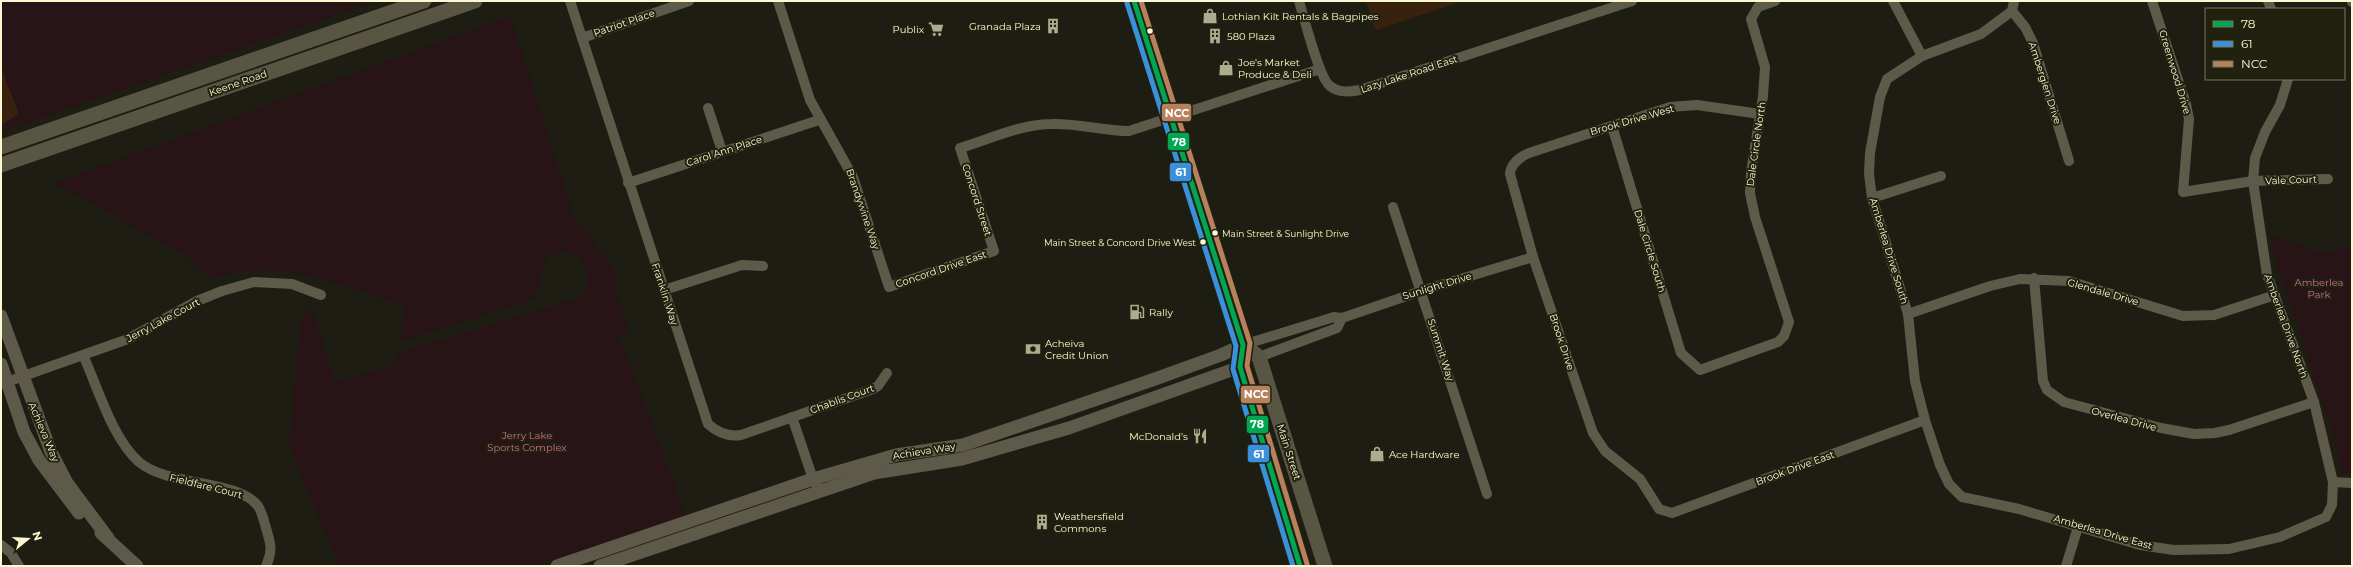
<svg xmlns="http://www.w3.org/2000/svg" width="2353" height="567" viewBox="0 0 2353 567" font-family="Montserrat,sans-serif">
<rect width="100%" height="100%" fill="#1d1d13"/>
<!-- green -->
<g fill="#281317">
<polygon points="1,1 376,1 1,132 1,125 19,114 1,68"/>
<path d="M510,16L571,207L568,209L614,268L616,293L630,331L616,335L626,354L686,516L534,566H339L289,446L301,318L311,307L335,382L393,366L399,353L585,296L588,278L581,259L564,250L547,257L534,299L400,342L405,306C354,290 303,266 247,271C235,272 223,277 211,279L188,257L55,183Z"/>
<polygon points="2273,236 2323,254 2352,246 2352,473 2342,473 2331,427 2279,272 2272,247"/>
</g>
<!-- water -->
<g fill="#38220e">
<polygon points="1366,1 1463,1 1377,30 1374,27"/>
<polygon points="1,68 19,114 1,125"/>
</g>
<g fill="none" stroke-linecap="round" stroke-linejoin="round">
<!-- minor -->
<g stroke="#5d5a49" stroke-width="10">
<path d="M570,1L708,424C718,433 728,437 741,435L873,389L878,386L887,373"/>
<path d="M778,1L810,100L853,177L889,287L994,251L960,148C990,139 1021,124 1052,124C1078,123 1103,131 1129,131L1320,69"/>
<path d="M1299,1C1304,17 1319,78 1330,86C1339,93 1349,92 1360,90L1632,1"/>
<polyline points="1893,1 1922,56"/>
<polyline points="2014,1 2012,11 1981,34 1922,56 1887,79 1880,97 1870,153 1869,174 1872,198 1908,314 1915,381 1925,420 1940,465 1949,484 1962,497 2019,509 2140,545 2174,550 2229,549 2280,537 2326,517 2332,505 2333,482 2328,461 2314,402 2267,275 2253,181 2255,158 2265,132 2280,105 2288,79"/>
<polyline points="2152,1 2186,104 2189,119 2183,192 2253,181 2328,179"/>
<polyline points="2268,1 2271,9"/>
<polyline points="2352,1 2352,2"/>
<polyline points="2012,11 2025,27 2033,43 2069,161"/>
<polyline points="582,38 689,1"/>
<polyline points="708,108 722,151"/>
<path d="M1760,114L1697,105L1670,107L1529,153C1520,157 1511,163 1510,174L1533,257L1593,433L1605,451L1640,479L1659,509L1672,513L1925,420"/>
<polyline points="1612,126 1681,353 1700,370 1778,342 1784,336 1789,322 1755,217 1750,193 1751,172 1763,96 1765,67 1751,19 1758,7 1775,1"/>
<polyline points="628,183 819,120"/>
<polyline points="1872,198 1941,176"/>
<polyline points="1393,207 1487,494"/>
<polyline points="2034,278 2043,381 2047,390 2064,402 2161,428 2194,434 2215,433 2229,430 2314,402"/>
<polyline points="664,290 742,265 763,266"/>
<polyline points="1908,314 1990,286 2020,279 2069,281 2183,316 2214,315 2275,295"/>
<polyline points="1243,345 1334,317 1342,318 1421,291 1533,257"/>
<path d="M83,355C98,388 112,438 139,462C169,487 237,479 258,506C262,512 264,521 266,528C271,545 273,550 266,566"/>
<polyline points="1259,357 1337,328 1342,318"/>
<polyline points="1,384 128,339 197,301 222,291 254,282 292,284 321,295"/>
<polyline points="792,417 813,479 821,492"/>
<polyline points="2333,482 2352,483"/>
<polyline points="1,545 11,553 19,566"/>
<polyline points="2066,566 2078,527"/>
</g>
<!-- tertiary -->
<g stroke="#5d5a49" stroke-width="13">
<polyline points="1,316 51,452 67,483 108,538"/>
<polyline points="1,364 24,432 39,460 79,513"/>
<polyline points="101,533 137,566"/>
<polyline points="557,566 813,479 896,455 963,445 1155,379 1221,355 1243,345"/>
<polyline points="600,566 874,473 962,459 1069,428 1240,367"/>
</g>
<!-- secondary -->
<g stroke="#585643" stroke-width="15">
<polyline points="1134,1 1243,345 1240,367 1300,566"/>
<polyline points="1,147 424,1"/>
<polyline points="1,165 475,1"/>
<polyline points="1243,345 1259,357 1325,566"/>
</g>
<!-- bus-1 casing -->
<g stroke="#21210f" stroke-width="8">
<polyline id="bus-1" points="1134,1 1243,345 1240,367 1300,566"/>
</g>
<!-- bus-2 casing -->
<g stroke="#21210f" stroke-width="8">
<polyline id="bus-2" points="1127,3 1236,346 1233,369 1293,566"/>
</g>
<!-- bus-3 casing -->
<g stroke="#21210f" stroke-width="8">
<polyline id="bus-3" points="1141,1 1250,343 1247,366 1307,564"/>
</g>
<!-- bus-1 -->
<use href="#bus-1" stroke="#00a651" stroke-width="5"/>
<!-- bus-2 -->
<use href="#bus-2" stroke="#3a90db" stroke-width="5"/>
<!-- bus-3 -->
<use href="#bus-3" stroke="#b6815c" stroke-width="5"/>
</g>
<!-- icons -->
<defs>
<g id="shop-bare" transform="scale(1.2)"><path d="M-5-2.5h2.3a2.7 3.5 0 0 1 5.4 0H5L5.5 6h-11ZM-1.5-2.5h3a1.5 2.3 0 0 0-3 0Z" fill="#aeac8f" stroke="#21210f" stroke-width="2.5" paint-order="stroke"/></g>
<g id="building-bare" transform="scale(1.2)"><path d="M-4-6H4V6H1V3H-1V6H-4ZM-2.5-4.3h1.7v1.8h-1.7ZM.8-4.3h1.7v1.8H.8ZM-2.5-1h1.7V.8h-1.7ZM.8-1h1.7V.8H.8Z" fill="#aeac8f" stroke="#21210f" stroke-width="2.5" paint-order="stroke"/></g>
<g id="supermarket-bare" transform="scale(1.2)"><path d="M-6-5.5h2.5l.6 2H6L4.5 2H-2.5L-4.4-4H-6ZM-1.5 3.2a1.3 1.3 0 1 0 .1 0ZM3 3.2a1.3 1.3 0 1 0 .1 0Z" fill="#aeac8f" stroke="#21210f" stroke-width="2.5" paint-order="stroke"/></g>
<g id="fuel-bare" transform="scale(1.2)"><path d="M-5.5-6h7V0h2V4h1.3V-2.5L3-4.5l.8-.8L6-3V5H2.5V1h-1V6h-7ZM-4.2-4.7v3.2H.2V-4.7Z" fill="#aeac8f" stroke="#21210f" stroke-width="2.5" paint-order="stroke"/></g>
<g id="bank-bare" transform="scale(1.2)"><path d="M-6-4H6V4H-6ZM0-2.3a2.3 2.3 0 1 0 0 4.6a2.3 2.3 0 1 0 0-4.6Z" fill="#aeac8f" stroke="#21210f" stroke-width="2.5" paint-order="stroke"/></g>
<g id="restaurant-bare" transform="scale(1.2)"><path d="M-5-6h1v4h1v-4h1v4h1v-4h1v5L-1.5 .5V6h-2V.5L-5-1ZM5-6V6H3V1.5H1.5Q1.5-4 5-6Z" fill="#aeac8f" stroke="#21210f" stroke-width="2.5" paint-order="stroke"/></g>
</defs>
<g fill-rule="evenodd">
<use href="#shop-bare" x="1210" y="16"/>
<use href="#building-bare" x="1053" y="26"/>
<use href="#supermarket-bare" x="936" y="29"/>
<use href="#building-bare" x="1215" y="36"/>
<use href="#shop-bare" x="1226" y="68"/>
<use href="#fuel-bare" x="1137" y="312"/>
<use href="#bank-bare" x="1033" y="349"/>
<use href="#restaurant-bare" x="1200" y="436"/>
<use href="#shop-bare" x="1377" y="454"/>
<use href="#building-bare" x="1042" y="522"/>
</g>
<!-- markers -->
<g fill="#fcf9d2" stroke="#21210f" stroke-width="1.5">
<circle cx="1150" cy="31" r="3.5"/>
<circle cx="1215" cy="233" r="3.5"/>
<circle cx="1203" cy="242" r="3.5"/>
</g>
<g text-anchor="middle" dominant-baseline="central" stroke-width="4" stroke-linejoin="round" paint-order="stroke">
<!-- bus labels -->
<g font-size="9" fill="#fcf9d2" stroke="#21210f" text-anchor="start">
<text x="1222" y="233">Main Street &amp; Sunlight Drive</text>
<text x="1196" y="242" text-anchor="end">Main Street &amp; Concord Drive West</text>
</g>
<!-- poi labels -->
<g font-size="10" fill="#fcf9d2" stroke="#21210f" text-anchor="start">
<text x="1222" y="16">Lothian Kilt Rentals &amp; Bagpipes</text>
<text x="1041" y="26" text-anchor="end">Granada Plaza</text>
<text x="924" y="29" text-anchor="end">Publix</text>
<text x="1227" y="36">580 Plaza</text>
<text x="1238" y="62">Joe's Market<tspan x="1238" dy="12">Produce &amp; Deli</tspan></text>
<text x="1149" y="312">Rally</text>
<text x="1045" y="343">Acheiva<tspan x="1045" dy="12">Credit Union</tspan></text>
<text x="1188" y="436" text-anchor="end">McDonald's</text>
<text x="1389" y="454">Ace Hardware</text>
<text x="1054" y="516">Weathersfield<tspan x="1054" dy="12">Commons</tspan></text>
</g>
<!-- street labels -->
<g font-size="10" fill="#fcf9d2" stroke="#21210f">
<text transform="translate(624 23) rotate(-19)">Patriot Place</text>
<text transform="translate(2175 72) rotate(73)">Greenwood Drive</text>
<text transform="translate(1409 74) rotate(-18)">Lazy Lake Road East</text>
<text transform="translate(238 83) rotate(-19)">Keene Road</text>
<text transform="translate(2045 83) rotate(72)">Amberglen Drive</text>
<text transform="translate(1632 120) rotate(-16)">Brook Drive West</text>
<text transform="translate(1756 144) rotate(-82)">Dale Circle North</text>
<text transform="translate(724 151) rotate(-18)">Carol Ann Place</text>
<text transform="translate(2291 180) rotate(-2)">Vale Court</text>
<text transform="translate(977 200) rotate(72)">Concord Street</text>
<text transform="translate(863 209) rotate(71)">Brandywine Way</text>
<text transform="translate(1650 251) rotate(73)">Dale Circle South</text>
<text transform="translate(1889 251) rotate(73)">Amberlea Drive South</text>
<text transform="translate(941 269) rotate(-19)">Concord Drive East</text>
<text transform="translate(1437 286) rotate(-17)">Sunlight Drive</text>
<text transform="translate(2103 292) rotate(16)">Glendale Drive</text>
<text transform="translate(665 294) rotate(72)">Franklin Way</text>
<text transform="translate(163 320) rotate(-28)">Jerry Lake Court</text>
<text transform="translate(2286 326) rotate(70)">Amberlea Drive North</text>
<text transform="translate(1562 342) rotate(72)">Brook Drive</text>
<text transform="translate(1441 350) rotate(72)">Summit Way</text>
<text transform="translate(842 399) rotate(-20)">Chablis Court</text>
<text transform="translate(2124 419) rotate(15)">Overlea Drive</text>
<text transform="translate(44 432) rotate(67)">Achieva Way</text>
<text transform="translate(924 451) rotate(-9)">Achieva Way</text>
<text transform="translate(1289 452) rotate(72)">Main Street</text>
<text transform="translate(1795 468) rotate(-20)">Brook Drive East</text>
<text transform="translate(206 486) rotate(14)">Fieldfare Court</text>
<text transform="translate(2103 532) rotate(16)">Amberlea Drive East</text>
</g>
<!-- park labels -->
<g font-size="10" fill="#d66495" stroke="#21210f">
<text x="2319" y="282">Amberlea<tspan x="2319" dy="12">Park</tspan></text>
<text x="527" y="435">Jerry Lake<tspan x="527" dy="12">Sports Complex</tspan></text>
</g>
</g>
<g stroke="#21210f" stroke-width="1.5">
<rect x="1161" y="103" width="31" height="19" rx="4" fill="#b6815c"/>
<rect x="1167" y="132" width="23" height="19" rx="4" fill="#00a651"/>
<rect x="1169" y="162" width="23" height="20" rx="4" fill="#3a90db"/>
<rect x="1240" y="385" width="31" height="19" rx="4" fill="#b6815c"/>
<rect x="1246" y="415" width="23" height="19" rx="4" fill="#00a651"/>
<rect x="1247" y="444" width="23" height="19" rx="4" fill="#3a90db"/>
</g>
<g font-size="11" text-anchor="middle" font-weight="bold" fill="#fff">
<text x="1177" y="117">NCC</text>
<text x="1179" y="146">78</text>
<text x="1181" y="176">61</text>
<text x="1256" y="398">NCC</text>
<text x="1257" y="428">78</text>
<text x="1259" y="458">61</text>
</g>
<!-- border -->
<rect width="2353" height="567" fill="none" stroke="#fcf9d2" stroke-width="4"/>
<!-- legend -->
<rect x="2205" y="8" width="140" height="72" fill="#21210f" stroke="#79775d"/>
<rect x="2213" y="21" width="20" height="6" fill="#00a651" stroke="#79775d"/>
<text x="2241" y="28" font-size="12" fill="#fcf9d2">78</text>
<rect x="2213" y="41" width="20" height="6" fill="#3a90db" stroke="#79775d"/>
<text x="2241" y="48" font-size="12" fill="#fcf9d2">61</text>
<rect x="2213" y="61" width="20" height="6" fill="#b6815c" stroke="#79775d"/>
<text x="2241" y="68" font-size="12" fill="#fcf9d2">NCC</text>
<!-- north arrow -->
<g transform="translate(28 539) rotate(72)" stroke="#21210f" stroke-width="3" paint-order="stroke">
<path d="M0-3L7 15L0 10L-7 15Z" fill="#fcf9d2"/>
<text y="-6" font-size="11" font-weight="bold" text-anchor="middle" fill="#fcf9d2">N</text>
</g>
</svg>
